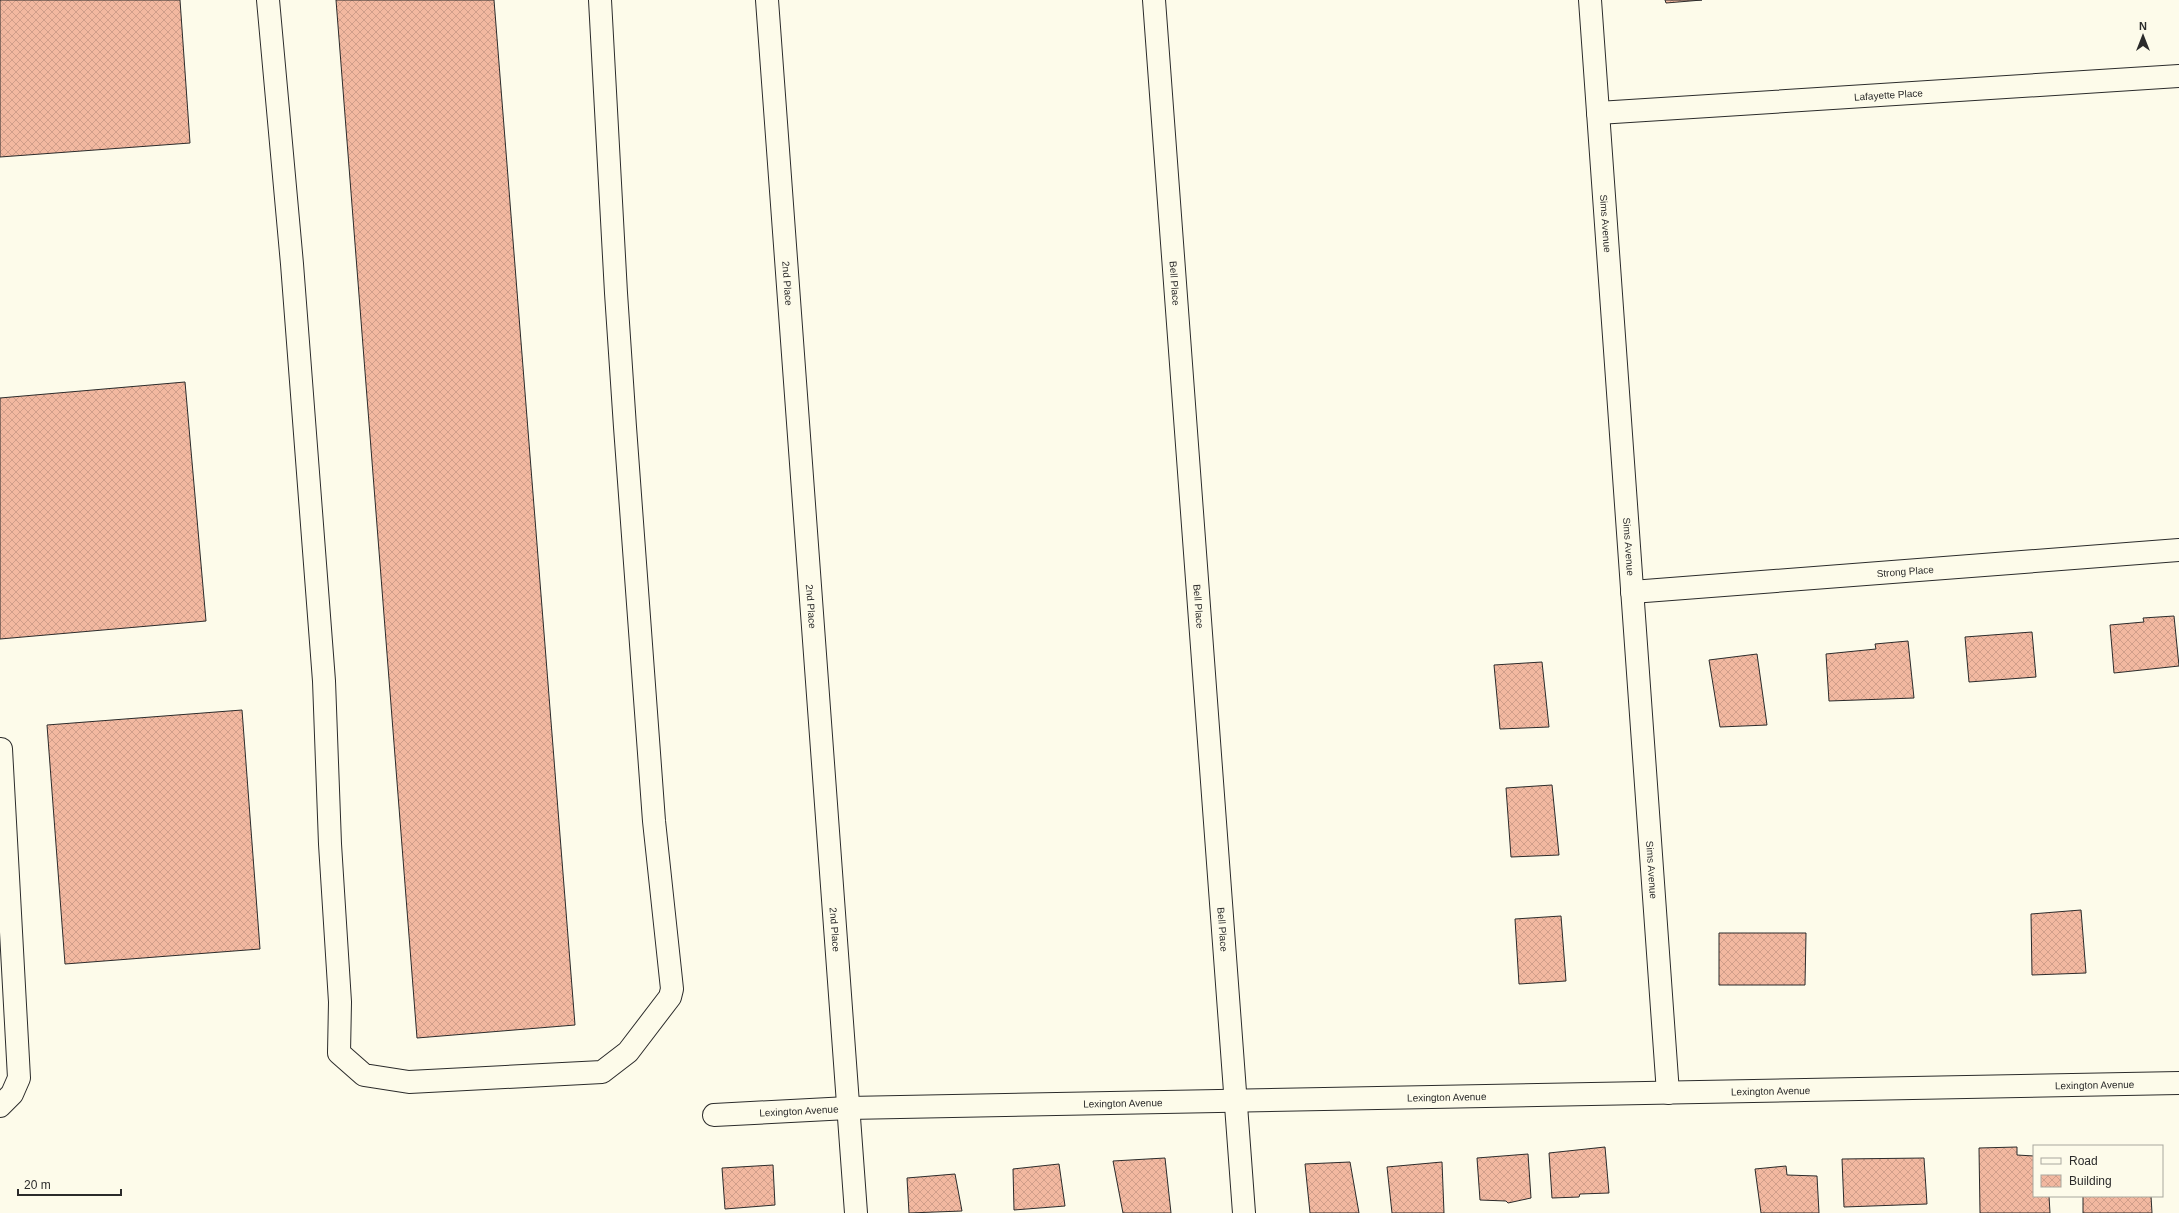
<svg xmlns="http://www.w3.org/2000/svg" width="2179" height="1213" viewBox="0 0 2179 1213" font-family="Arial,sans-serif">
<defs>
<pattern id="building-cross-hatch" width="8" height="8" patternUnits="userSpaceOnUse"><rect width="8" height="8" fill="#f2b8a0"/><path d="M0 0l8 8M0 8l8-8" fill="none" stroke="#d09e8a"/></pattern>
</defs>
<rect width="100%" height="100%" fill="#fdfbea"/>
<!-- building -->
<g fill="url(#building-cross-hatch)" stroke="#2b2b2b">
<polygon points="0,0 180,0 190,143 0,157"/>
<polygon points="336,0 494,0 575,1025 417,1038"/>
<polygon points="1665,0 1702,0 1666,3"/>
<polygon points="185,382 206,621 0,639 0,398"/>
<polygon points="2174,616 2179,666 2114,673 2110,625 2144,622 2143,618"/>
<polygon points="2032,632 2036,677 1969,682 1965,637"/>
<polygon points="1908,641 1914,698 1829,701 1826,654 1876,649 1875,644"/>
<polygon points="1757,654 1767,725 1720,727 1709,660"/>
<polygon points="1542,662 1549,727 1500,729 1494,665"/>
<polygon points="242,710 260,949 65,964 47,725"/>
<polygon points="1552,785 1559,855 1511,857 1506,788"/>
<polygon points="2081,910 2086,973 2032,975 2031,914"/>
<polygon points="1561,916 1566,981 1519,984 1515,919"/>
<polygon points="1719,933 1806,933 1805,985 1719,985"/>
<polygon points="1605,1147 1609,1193 1580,1194 1579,1197 1552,1198 1549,1153"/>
<polygon points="2017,1147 2017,1155 2034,1156 2034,1196 2049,1196 2050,1213 1980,1213 1979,1148"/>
<polygon points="1528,1154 1531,1198 1508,1203 1506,1201 1480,1200 1477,1158"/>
<polygon points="1165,1158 1171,1213 1123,1213 1113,1161"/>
<polygon points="1924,1158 1927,1204 1844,1207 1842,1159"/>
<polygon points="1350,1162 1359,1213 1310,1213 1305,1164"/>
<polygon points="1442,1162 1444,1213 1392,1213 1387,1167"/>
<polygon points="1059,1164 1065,1206 1014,1210 1013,1169"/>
<polygon points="773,1165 775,1205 725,1209 722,1168"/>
<polygon points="1786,1166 1787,1175 1817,1176 1819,1213 1761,1213 1755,1169"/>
<polygon points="955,1174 962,1211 909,1213 907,1178"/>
<polygon points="2083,1196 2151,1196 2152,1213 2083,1213"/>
</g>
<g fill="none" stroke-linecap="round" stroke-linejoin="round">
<!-- minor casing -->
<g stroke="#2b2b2b" stroke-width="24">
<g id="minor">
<polyline points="268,0 292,264 324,681 330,844 340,1002 339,1053 364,1075 409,1082 602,1072 628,1052 670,997 672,989 654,821 625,427 616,293 600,0"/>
<path id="s1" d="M767,0L856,1213"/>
<path id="s2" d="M1154,0L1244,1213"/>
<path id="s3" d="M1590,0L1668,1093"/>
<path id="s4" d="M1598,113L2179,76"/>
<path id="s5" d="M1632,592L2179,550"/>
<polyline points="0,1106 12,1094 19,1078 1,749"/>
<path id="s6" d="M714,1115L848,1108L2179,1083"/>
</g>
</g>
<!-- minor -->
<use href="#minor" stroke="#fdfbea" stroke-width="22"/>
</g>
<g text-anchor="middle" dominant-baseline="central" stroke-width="3" stroke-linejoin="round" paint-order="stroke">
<!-- street labels -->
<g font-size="10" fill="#2b2b2b" stroke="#fdfbea">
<text stroke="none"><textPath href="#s4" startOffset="291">Lafayette Place</textPath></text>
<text stroke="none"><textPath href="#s3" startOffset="224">Sims Avenue</textPath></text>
<text stroke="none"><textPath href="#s1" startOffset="284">2nd Place</textPath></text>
<text stroke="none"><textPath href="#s2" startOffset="284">Bell Place</textPath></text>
<text stroke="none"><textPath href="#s3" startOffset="548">Sims Avenue</textPath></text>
<text stroke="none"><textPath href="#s5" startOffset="274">Strong Place</textPath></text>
<text stroke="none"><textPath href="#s1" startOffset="608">2nd Place</textPath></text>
<text stroke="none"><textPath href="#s2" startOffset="608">Bell Place</textPath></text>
<text stroke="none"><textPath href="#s3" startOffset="872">Sims Avenue</textPath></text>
<text stroke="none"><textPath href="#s1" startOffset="932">2nd Place</textPath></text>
<text stroke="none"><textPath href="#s2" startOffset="932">Bell Place</textPath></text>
<text stroke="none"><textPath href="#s6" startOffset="1381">Lexington Avenue</textPath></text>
<text stroke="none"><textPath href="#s6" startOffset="1057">Lexington Avenue</textPath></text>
<text stroke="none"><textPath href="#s6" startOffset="733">Lexington Avenue</textPath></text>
<text stroke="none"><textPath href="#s6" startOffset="409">Lexington Avenue</textPath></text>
<text stroke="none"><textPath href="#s6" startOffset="85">Lexington Avenue</textPath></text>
</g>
</g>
<!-- legend -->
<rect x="2033" y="1145" width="130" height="52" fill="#fdfbea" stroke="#a9a89e"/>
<rect x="2041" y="1158" width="20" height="6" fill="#fdfbea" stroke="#a9a89e"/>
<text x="2069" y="1165" font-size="12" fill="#2b2b2b">Road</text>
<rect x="2041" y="1175" width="20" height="12" fill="url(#building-cross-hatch)" stroke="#a9a89e"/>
<text x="2069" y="1185" font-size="12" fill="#2b2b2b">Building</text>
<!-- north arrow -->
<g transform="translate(2143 36)" stroke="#fdfbea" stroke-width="3" paint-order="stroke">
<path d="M0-3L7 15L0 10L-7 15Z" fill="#2b2b2b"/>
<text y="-6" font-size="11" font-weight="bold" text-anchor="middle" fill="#2b2b2b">N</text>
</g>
<!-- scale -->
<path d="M18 1189v6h103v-6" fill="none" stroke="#2b2b2b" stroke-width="2"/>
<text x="24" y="1189" font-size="12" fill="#2b2b2b" stroke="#fdfbea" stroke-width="3" paint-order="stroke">20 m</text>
</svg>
